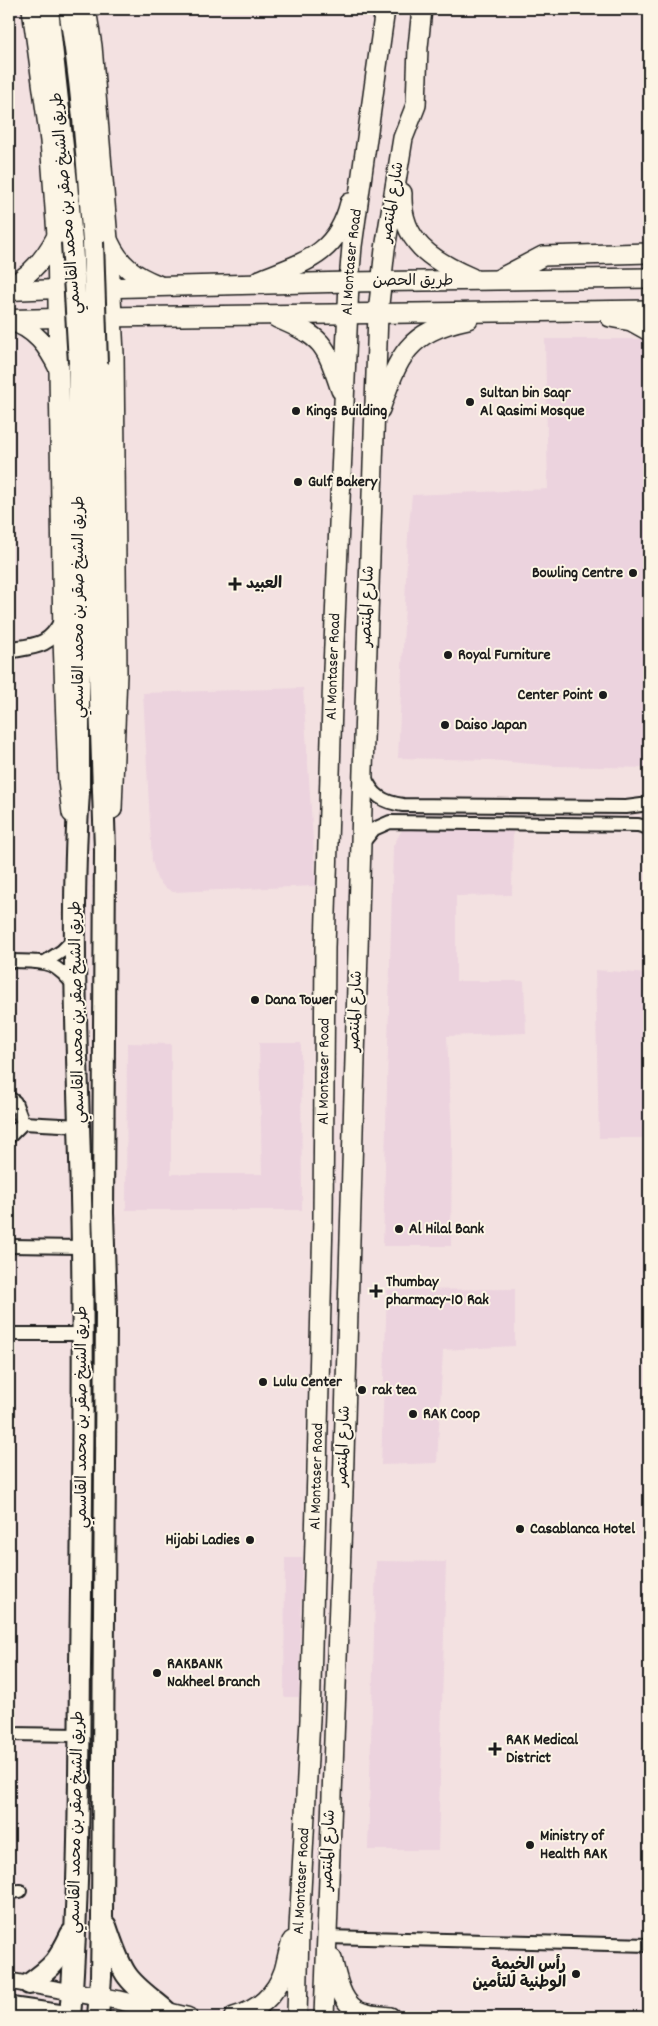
<svg xmlns="http://www.w3.org/2000/svg" width="658" height="2026" viewBox="0 0 658 2026" font-family="Dekko,'Playpen Sans Arabic',sans-serif">
<rect width="100%" height="100%" fill="#f3e1e1"/>
<filter id="ink" filterUnits="userSpaceOnUse"><feTurbulence type="fractalNoise" baseFrequency=".02" numOctaves="2"/><feDisplacementMap in="SourceGraphic" scale="10" xChannelSelector="R" yChannelSelector="G"/><feConvolveMatrix kernelMatrix="1 2 1 2 8 2 1 2 1" color-interpolation-filters="sRGB"/></filter>
<g filter="url(#ink)">
<!-- built -->
<g fill="#ecd3de">
<polygon points="545,339 649,339 649,768 554,766 490,760 398,758 408,536 412,495 548,489"/>
<polygon points="303,688 316,886 173,892 164,887 157,879 152,861 143,693"/>
<polygon points="513,826 512,895 456,896 456,981 524,981 526,1033 447,1036 452,1136 451,1246 383,1246 393,846 402,830"/>
<polygon points="595,970 649,974 649,1138 599,1138"/>
<polygon points="127,1043 171,1044 171,1174 262,1174 259,1043 301,1043 302,1210 126,1210"/>
<polygon points="515,1289 515,1346 443,1350 437,1463 381,1465 387,1290"/>
<polygon points="285,1558 302,1558 299,1697 284,1697"/>
<polygon points="376,1561 446,1562 438,1850 368,1850"/>
</g>
<g fill="none" stroke-linecap="round" stroke-linejoin="round">
<!-- minor casing -->
<g stroke="#1c1c1c" stroke-width="16">
<g id="minor">
<path d="M365,777C373,796 383,802 403,805L626,807L649,804"/>
<polyline points="361,845 374,829 390,822 638,825 649,828"/>
<path d="M9,961C44,962 53,958 76,988"/>
<polyline points="45,962 62,951 76,937"/>
<polyline points="9,1098 15,1102 23,1123"/>
<polyline points="9,1137 23,1123 80,1126"/>
<polyline points="9,1246 82,1247"/>
<polyline points="9,1334 82,1334"/>
<polyline points="9,1734 80,1735"/>
<polyline points="9,1892 20,1891"/>
<polyline points="326,1937 649,1945"/>
</g>
</g>
<!-- tertiary casing -->
<g stroke="#1c1c1c" stroke-width="19">
<g id="tertiary">
<path d="M9,650C34,646 50,647 62,621"/>
<polyline points="9,1981 72,1992"/>
<polyline points="15,2006 70,2014"/>
</g>
</g>
<!-- secondary casing -->
<g stroke="#1c1c1c" stroke-width="21">
<g id="secondary">
<path d="M9,286C31,276 46,256 57,235"/>
<polyline points="9,291 57,289"/>
<polyline points="12,319 57,318"/>
<path d="M9,321C35,328 48,347 59,370"/>
<polyline points="72,1992 118,2000 188,2017"/>
</g>
</g>
<!-- primary casing -->
<g stroke="#1c1c1c" stroke-width="22">
<g id="primary">
<polyline points="32,9 50,141 57,235 63,638 68,781 72,813"/>
<polyline points="86,9 92,46 108,240 114,354 117,673 112,809"/>
<path d="M402,193C400,241 432,261 472,278"/>
<path d="M109,242C120,266 135,276 158,285"/>
<polyline points="499,279 543,256 649,253"/>
<path d="M260,280C304,262 337,255 350,203"/>
<polyline points="98,288 349,282 649,278"/>
<polyline points="101,317 649,310"/>
<polyline points="610,317 631,321 649,331"/>
<path d="M277,318C324,338 325,343 341,390"/>
<path d="M380,409C399,355 407,332 468,319"/>
<path d="M332,1959C337,1978 341,2007 363,2013C372,2016 382,2016 390,2017"/>
<path d="M234,2017C257,2011 276,1995 284,1971C287,1961 288,1951 292,1941"/>
<path id="s1" d="M297,2017L299,1929L310,1719L317,1470L323,1218L325,948L333,669L349,282L352,246L385,9"/>
<polyline points="324,2017 343,1492 363,770 378,313 385,249 403,138 416,105 418,47 422,9"/>
</g>
</g>
<!-- trunk casing -->
<g stroke="#1c1c1c" stroke-width="24">
<g id="trunk">
<polyline points="48,9 67,183 72,242"/>
<path d="M69,9C82,86 87,164 93,242"/>
<polyline points="97,364 99,672 105,850 103,1213 106,1312 102,1916 101,1977 98,2017"/>
<path d="M106,1926C112,1943 117,1960 126,1974C136,1989 154,2000 167,2012"/>
<path d="M29,1984C54,1966 58,1961 71,1934"/>
<polyline points="9,2006 29,2017"/>
<path d="M70,2017C79,1901 79,1783 80,1666C82,1527 84,1387 82,1248C80,1096 69,943 79,792V363"/>
</g>
</g>
<!-- minor -->
<use href="#minor" stroke="#fcf5e5" stroke-width="12"/>
<!-- tertiary -->
<use href="#tertiary" stroke="#fcf5e5" stroke-width="15"/>
<!-- secondary -->
<use href="#secondary" stroke="#fcf5e5" stroke-width="18"/>
<!-- primary -->
<use href="#primary" stroke="#fcf5e5" stroke-width="19"/>
<!-- trunk -->
<use href="#trunk" stroke="#fcf5e5" stroke-width="20"/>
<!-- trunk-bridge casing -->
<g stroke="#1c1c1c" stroke-width="24" stroke-linecap="butt">
<g id="trunk-bridge">
<polyline points="72,242 79,363"/>
<polyline points="93,242 97,364"/>
</g>
</g>
<!-- trunk-bridge -->
<use href="#trunk-bridge" stroke="#fcf5e5" stroke-width="20"/>
</g>
</g>
<!-- markers -->
<g fill="#1c1c1c" stroke="#fcf5e5" stroke-width="2">
<circle cx="470" cy="402" r="5"/>
<circle cx="296" cy="411" r="5"/>
<circle cx="298" cy="482" r="5"/>
<circle cx="633" cy="573" r="5"/>
<path d="M232.5 576.5h5v5h5v5h-5v5h-5v-5h-5v-5h5z"/>
<circle cx="448" cy="655" r="5"/>
<circle cx="603" cy="695" r="5"/>
<circle cx="445" cy="725" r="5"/>
<circle cx="255" cy="1000" r="5"/>
<circle cx="399" cy="1229" r="5"/>
<path d="M373.5 1283.5h5v5h5v5h-5v5h-5v-5h-5v-5h5z"/>
<circle cx="263" cy="1382" r="5"/>
<circle cx="362" cy="1390" r="5"/>
<circle cx="413" cy="1414" r="5"/>
<circle cx="520" cy="1529" r="5"/>
<circle cx="250" cy="1540" r="5"/>
<circle cx="157" cy="1673" r="5"/>
<path d="M492.5 1741.5h5v5h5v5h-5v5h-5v-5h-5v-5h5z"/>
<circle cx="530" cy="1845" r="5"/>
<circle cx="576" cy="1974" r="5"/>
</g>
<g text-anchor="middle" dominant-baseline="central" stroke-width="4" stroke-linejoin="round" paint-order="stroke">
<!-- street labels -->
<g font-size="16" fill="#1c1c1c" stroke="#fcf5e5">
<text transform="translate(393 202) rotate(-81)">شارع المنتصر</text>
<text transform="translate(67 203) rotate(-95)">طريق الشيخ صقر بن محمد القاسمي</text>
<text stroke="none"><textPath href="#s1" startOffset="1756">Al Montaser Road</textPath></text>
<text x="413" y="281">طريق الحصن</text>
<text transform="translate(368 606) rotate(-88)">شارع المنتصر</text>
<text transform="translate(79 607) rotate(-90)">طريق الشيخ صقر بن محمد القاسمي</text>
<text stroke="none"><textPath href="#s1" startOffset="1351">Al Montaser Road</textPath></text>
<text transform="translate(356 1011) rotate(-88)">شارع المنتصر</text>
<text transform="translate(78 1012) rotate(-91)">طريق الشيخ صقر بن محمد القاسمي</text>
<text stroke="none"><textPath href="#s1" startOffset="946">Al Montaser Road</textPath></text>
<text transform="translate(82 1417) rotate(-90)">طريق الشيخ صقر بن محمد القاسمي</text>
<text transform="translate(344 1446) rotate(-88)">شارع المنتصر</text>
<text stroke="none"><textPath href="#s1" startOffset="541">Al Montaser Road</textPath></text>
<text transform="translate(77 1822) rotate(-89)">طريق الشيخ صقر بن محمد القاسمي</text>
<text transform="translate(329 1850) rotate(-88)">شارع المنتصر</text>
<text stroke="none"><textPath href="#s1" startOffset="136">Al Montaser Road</textPath></text>
</g>
<!-- poi labels -->
<g font-size="16" font-weight="bold" fill="#1c1c1c" stroke="#fcf5e5" text-anchor="start">
<text x="480" y="393">Sultan bin Saqr<tspan x="480" dy="18">Al Qasimi Mosque</tspan></text>
<text x="306" y="411">Kings Building</text>
<text x="308" y="482">Gulf Bakery</text>
<text x="623" y="573" text-anchor="end">Bowling Centre</text>
<text x="246" y="584">العبيد</text>
<text x="458" y="655">Royal Furniture</text>
<text x="593" y="695" text-anchor="end">Center Point</text>
<text x="455" y="725">Daiso Japan</text>
<text x="265" y="1000">Dana Tower</text>
<text x="409" y="1229">Al Hilal Bank</text>
<text x="386" y="1282">Thumbay<tspan x="386" dy="18">pharmacy-10 Rak</tspan></text>
<text x="273" y="1382">Lulu Center</text>
<text x="372" y="1390">rak tea</text>
<text x="423" y="1414">RAK Coop</text>
<text x="530" y="1529">Casablanca Hotel</text>
<text x="240" y="1540" text-anchor="end">Hijabi Ladies</text>
<text x="167" y="1664">RAKBANK<tspan x="167" dy="18">Nakheel Branch</tspan></text>
<text x="506" y="1740">RAK Medical<tspan x="506" dy="18">District</tspan></text>
<text x="540" y="1836">Ministry of<tspan x="540" dy="18">Health RAK</tspan></text>
<text x="566" y="1965" text-anchor="end">رأس الخيمة<tspan x="566" dy="18">الوطنية للتأمين</tspan></text>
</g>
</g>
<!-- margin -->
<rect width="658" height="2026" fill="none" stroke="#fcf5e5" stroke-width="30"/>
<rect x="15" y="15" width="628" height="1996" fill="none" stroke="#1c1c1c" stroke-width="2" filter="url(#ink)"/>
</svg>
